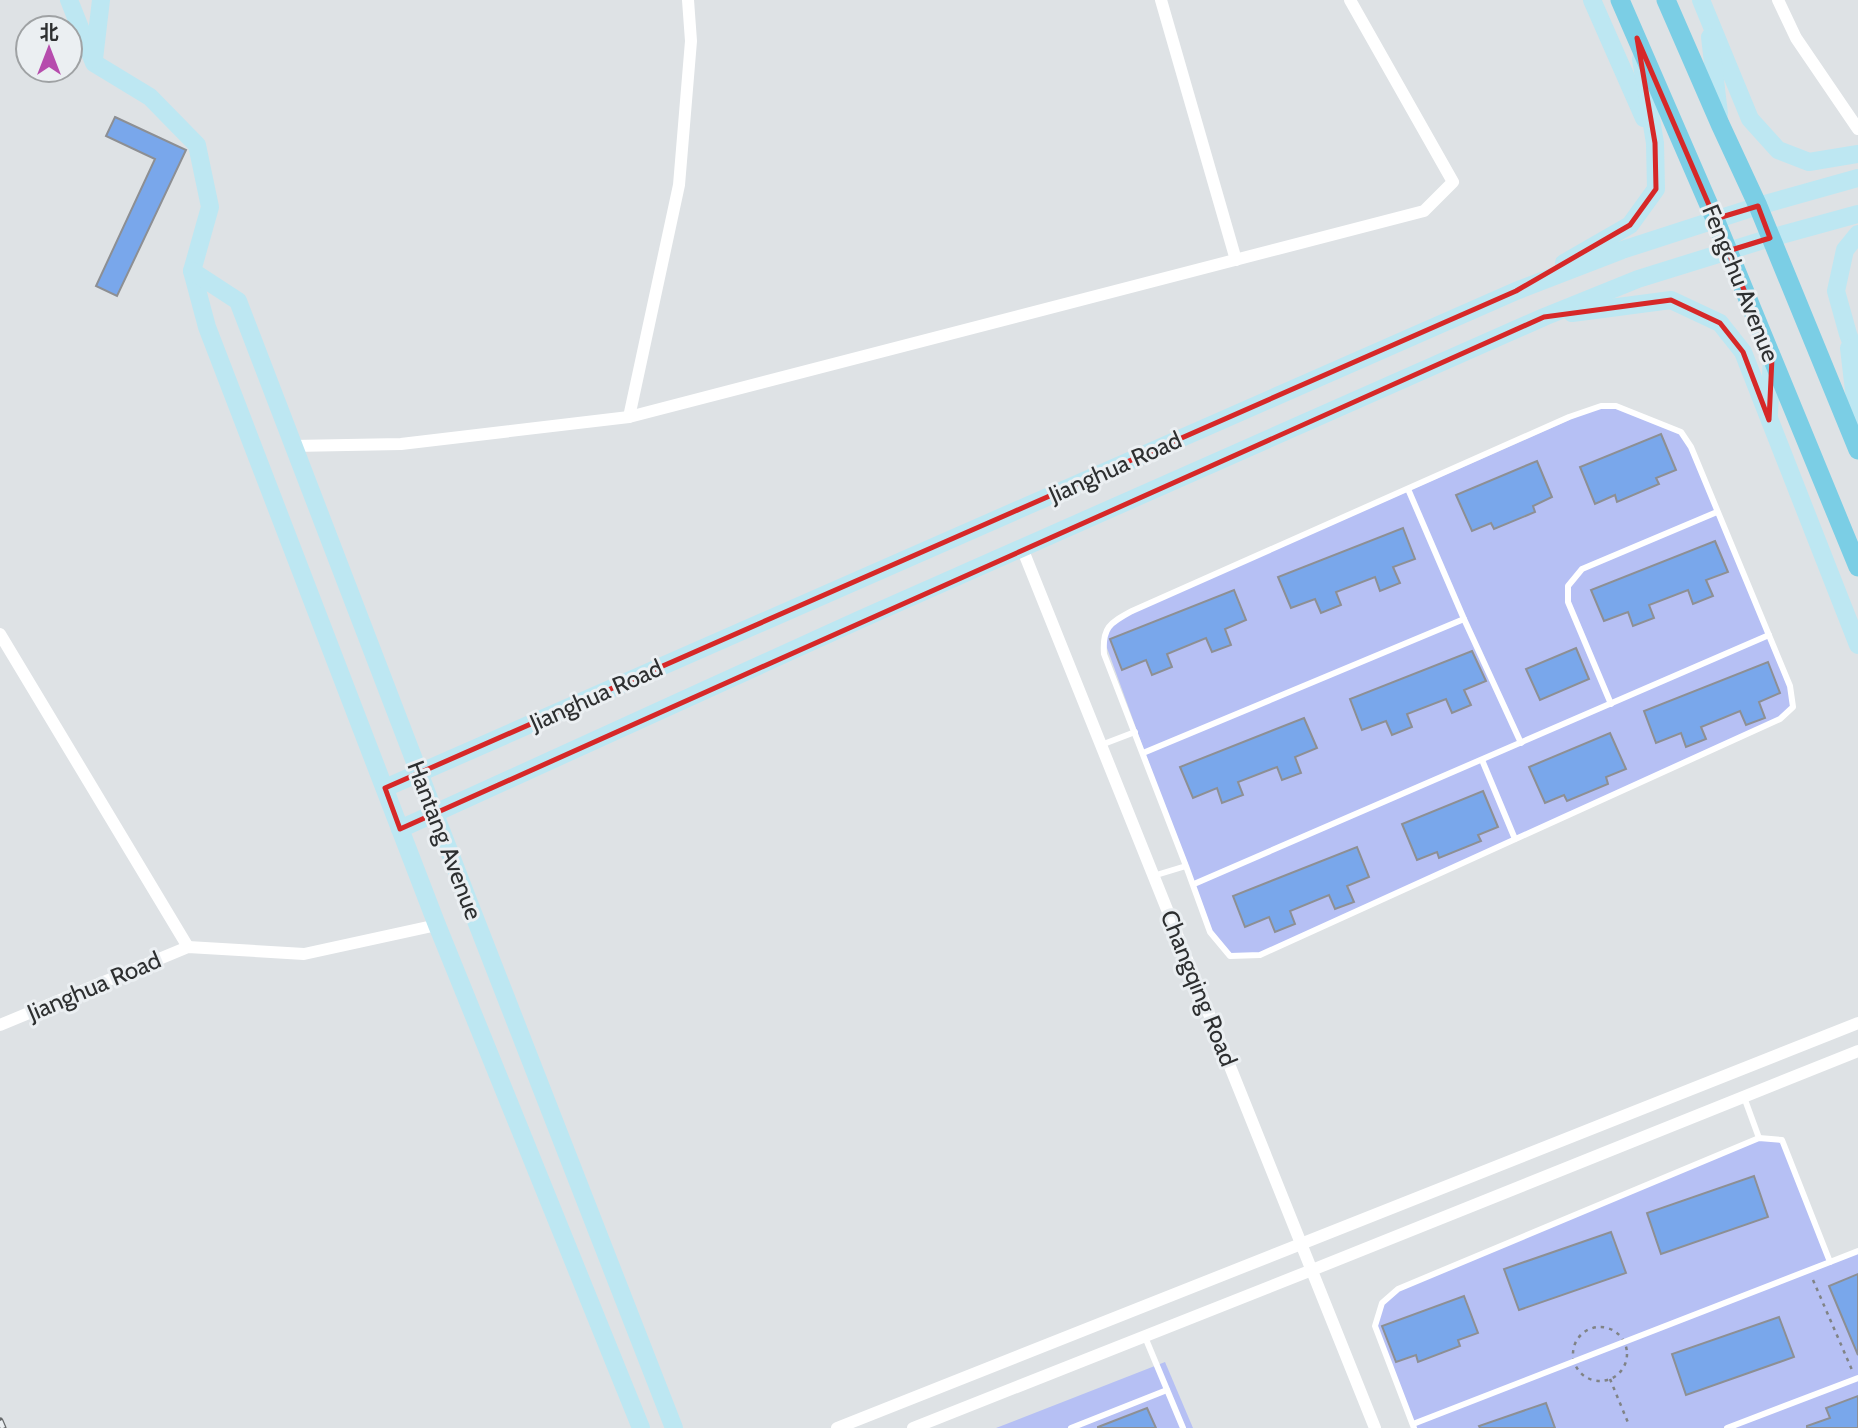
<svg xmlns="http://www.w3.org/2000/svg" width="1858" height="1428" viewBox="0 0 1858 1428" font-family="Cabin,'Noto Sans SC',sans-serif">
<rect width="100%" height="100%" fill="#dee2e5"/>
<!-- green -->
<g fill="#b6c0f4">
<polygon points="1601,406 1616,406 1681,432 1691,447 1790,686 1793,707 1780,719 1260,955 1230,956 1210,932 1103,637 1112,622"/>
<polygon points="1759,1138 1782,1140 1830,1262 1858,1251 1858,1428 1414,1428 1375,1326 1382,1303 1398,1289"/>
<polygon points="1165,1362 1193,1428 996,1428"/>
</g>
<!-- building -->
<g fill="#79a7eb" stroke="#8d8f93" stroke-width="2">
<polygon points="115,117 186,150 117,296 96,286 155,159 106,136"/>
<polygon points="1661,434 1676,470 1656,478 1659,484 1617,502 1615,495 1595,504 1580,467"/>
<polygon points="1537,461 1552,497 1533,506 1535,512 1494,529 1491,523 1472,531 1456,495"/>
<polygon points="1403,528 1415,559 1393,567 1400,583 1380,591 1375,577 1336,592 1341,605 1321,613 1315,599 1291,608 1278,577"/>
<polygon points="1715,541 1728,572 1706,580 1713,596 1693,604 1688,590 1649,605 1654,618 1633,626 1628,612 1604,621 1591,590"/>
<polygon points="1234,590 1246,620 1225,629 1231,645 1212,652 1206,638 1167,654 1172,667 1152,675 1146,660 1122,670 1110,639"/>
<polygon points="1576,648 1589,679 1540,700 1526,669"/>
<polygon points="1472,651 1486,681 1464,690 1471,705 1452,713 1446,699 1407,714 1412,727 1392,735 1386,721 1362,730 1350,699"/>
<polygon points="1768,662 1780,693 1759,702 1765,718 1746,725 1740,711 1701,727 1706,739 1686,747 1681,733 1656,743 1644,711"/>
<polygon points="1304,718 1317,748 1295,757 1301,773 1282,780 1277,767 1238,782 1243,795 1222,803 1217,788 1193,798 1180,767"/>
<polygon points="1610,733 1626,769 1606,777 1608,784 1567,801 1564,795 1545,803 1529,767"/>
<polygon points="1483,791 1498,827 1478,835 1481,841 1439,858 1437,852 1417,860 1402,824"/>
<polygon points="1357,847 1369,877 1347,886 1354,902 1335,909 1329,895 1290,911 1295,924 1275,932 1269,917 1245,927 1233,896"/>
<polygon points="1754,1176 1768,1217 1661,1254 1647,1213"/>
<polygon points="1611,1232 1626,1273 1519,1310 1504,1269"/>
<polygon points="1858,1274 1858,1355 1829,1286"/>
<polygon points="1464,1296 1478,1333 1458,1340 1460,1346 1418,1362 1416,1355 1396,1362 1382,1326"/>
<polygon points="1779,1317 1794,1357 1686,1395 1672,1354"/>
<polygon points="1858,1396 1858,1428 1807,1428 1807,1426 1830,1418 1826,1408"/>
<polygon points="1546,1403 1555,1428 1480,1428 1479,1426"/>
<polygon points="1147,1408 1156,1428 1098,1428 1098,1427"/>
</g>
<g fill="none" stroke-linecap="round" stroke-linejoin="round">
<!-- path -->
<g stroke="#808385" stroke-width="2.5" stroke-dasharray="3.5 5" stroke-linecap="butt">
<polyline points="1813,1280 1852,1370"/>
<circle cx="1600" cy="1354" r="27"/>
<polyline points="1610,1379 1629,1425"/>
</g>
<!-- lane -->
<g stroke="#fff" stroke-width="6">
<polyline points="1408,489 1464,619 1521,743"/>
<polyline points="1611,704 1568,602 1568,586 1582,569 1717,512"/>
<polyline points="1101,745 1135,732"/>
<polyline points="1143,753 1464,619"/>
<polyline points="1482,760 1515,839"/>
<path d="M1153,876L1186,866L1104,654C1102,627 1110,623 1132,611L1569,417L1601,406H1616L1681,432L1691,447L1790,686L1793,707L1780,719L1260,955L1230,956L1210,932L1186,866"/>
<polyline points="1194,884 1769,635"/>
<polyline points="1744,1097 1759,1138"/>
<polyline points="1145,1337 1183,1428"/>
<polyline points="1413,1424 1830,1262"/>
<polyline points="1071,1428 1167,1390"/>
<polyline points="1414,1428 1375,1326 1382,1303 1398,1289 1759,1138 1782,1140 1830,1262 1858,1251"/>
<polyline points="1727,1428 1858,1378"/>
</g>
<!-- street -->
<g stroke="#fff" stroke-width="12">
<polyline points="1161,0 1236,260"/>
<polyline points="1778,0 1796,38 1858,129"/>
<polyline points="629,417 679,185 691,41 688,0"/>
<polyline points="293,446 401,444 629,417 1424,211 1453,182 1350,0"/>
<polyline points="1022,548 1375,1428"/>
<polyline points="0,634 188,947"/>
<polyline points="0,1025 188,947 304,954 437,925"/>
<polyline points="837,1428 1858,1023"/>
<polyline points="913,1428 1312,1270 1858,1051"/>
</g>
<!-- secondary -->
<g stroke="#bde7f2" stroke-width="18">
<polyline points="69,0 94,63 150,97 197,145 210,207 192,271 207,327 437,925 641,1428"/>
<polyline points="1592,0 1644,118"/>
<polyline points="1701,0 1750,119 1778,150 1809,162 1858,154"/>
<polyline points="1710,37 1719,114"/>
<polyline points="94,59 101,0"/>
<polyline points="1858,234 1845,250 1836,291 1848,334 1858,360"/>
<polyline points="1564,263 1630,225 1656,189 1655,143 1641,59"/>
<polyline points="192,271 238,301 471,908 674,1428"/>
<polyline points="1572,313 1671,300 1720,323 1743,352 1858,645"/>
<polyline points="1849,348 1858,425"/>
<polyline points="1769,413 1772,358"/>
<polyline points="385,788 1516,291 1622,250 1758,206 1858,178"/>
<polyline points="400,829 859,620 1544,317 1638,279 1770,238 1858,214"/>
</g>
<!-- primary -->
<g stroke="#7bcee5" stroke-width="19">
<polyline points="1620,0 1715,219 1858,567"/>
<polyline points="1666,0 1720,124 1758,206 1858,450"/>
</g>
<!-- rail casing -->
<g stroke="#676a6c" stroke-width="7">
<polyline id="rail" points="0,1421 3,1428"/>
</g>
<!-- rail -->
<use href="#rail" stroke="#ebeff2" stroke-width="4.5" stroke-dasharray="13" stroke-linecap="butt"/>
</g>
<!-- marked area -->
<path fill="none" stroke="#d62828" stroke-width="5" stroke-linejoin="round" d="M1637,38L1715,219L1758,206L1770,238L1728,251L1772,358L1769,420L1743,352L1720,323L1671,300L1544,317L400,829L385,788L1516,291L1630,225L1656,189L1655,143Z"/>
<g text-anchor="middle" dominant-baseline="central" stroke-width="6" stroke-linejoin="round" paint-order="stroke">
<!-- street labels -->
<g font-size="24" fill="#2d2f30" stroke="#ebeff2">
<text transform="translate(1741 283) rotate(68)">Fengchu Avenue</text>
<text transform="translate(1115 467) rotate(-24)">Jianghua Road</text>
<text transform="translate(596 695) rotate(-24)">Jianghua Road</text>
<text transform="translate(445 840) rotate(69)">Hantang Avenue</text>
<text transform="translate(94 986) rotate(-23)">Jianghua Road</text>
<text transform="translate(1199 988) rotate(68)">Changqing Road</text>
</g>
</g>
<!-- north arrow -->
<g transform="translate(49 49)"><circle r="33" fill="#ebeff2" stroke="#9fa2a4" stroke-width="2"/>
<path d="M0-5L12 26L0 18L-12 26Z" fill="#b64cad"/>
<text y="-10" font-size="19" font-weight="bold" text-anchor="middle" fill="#2d2f30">北</text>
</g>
</svg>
